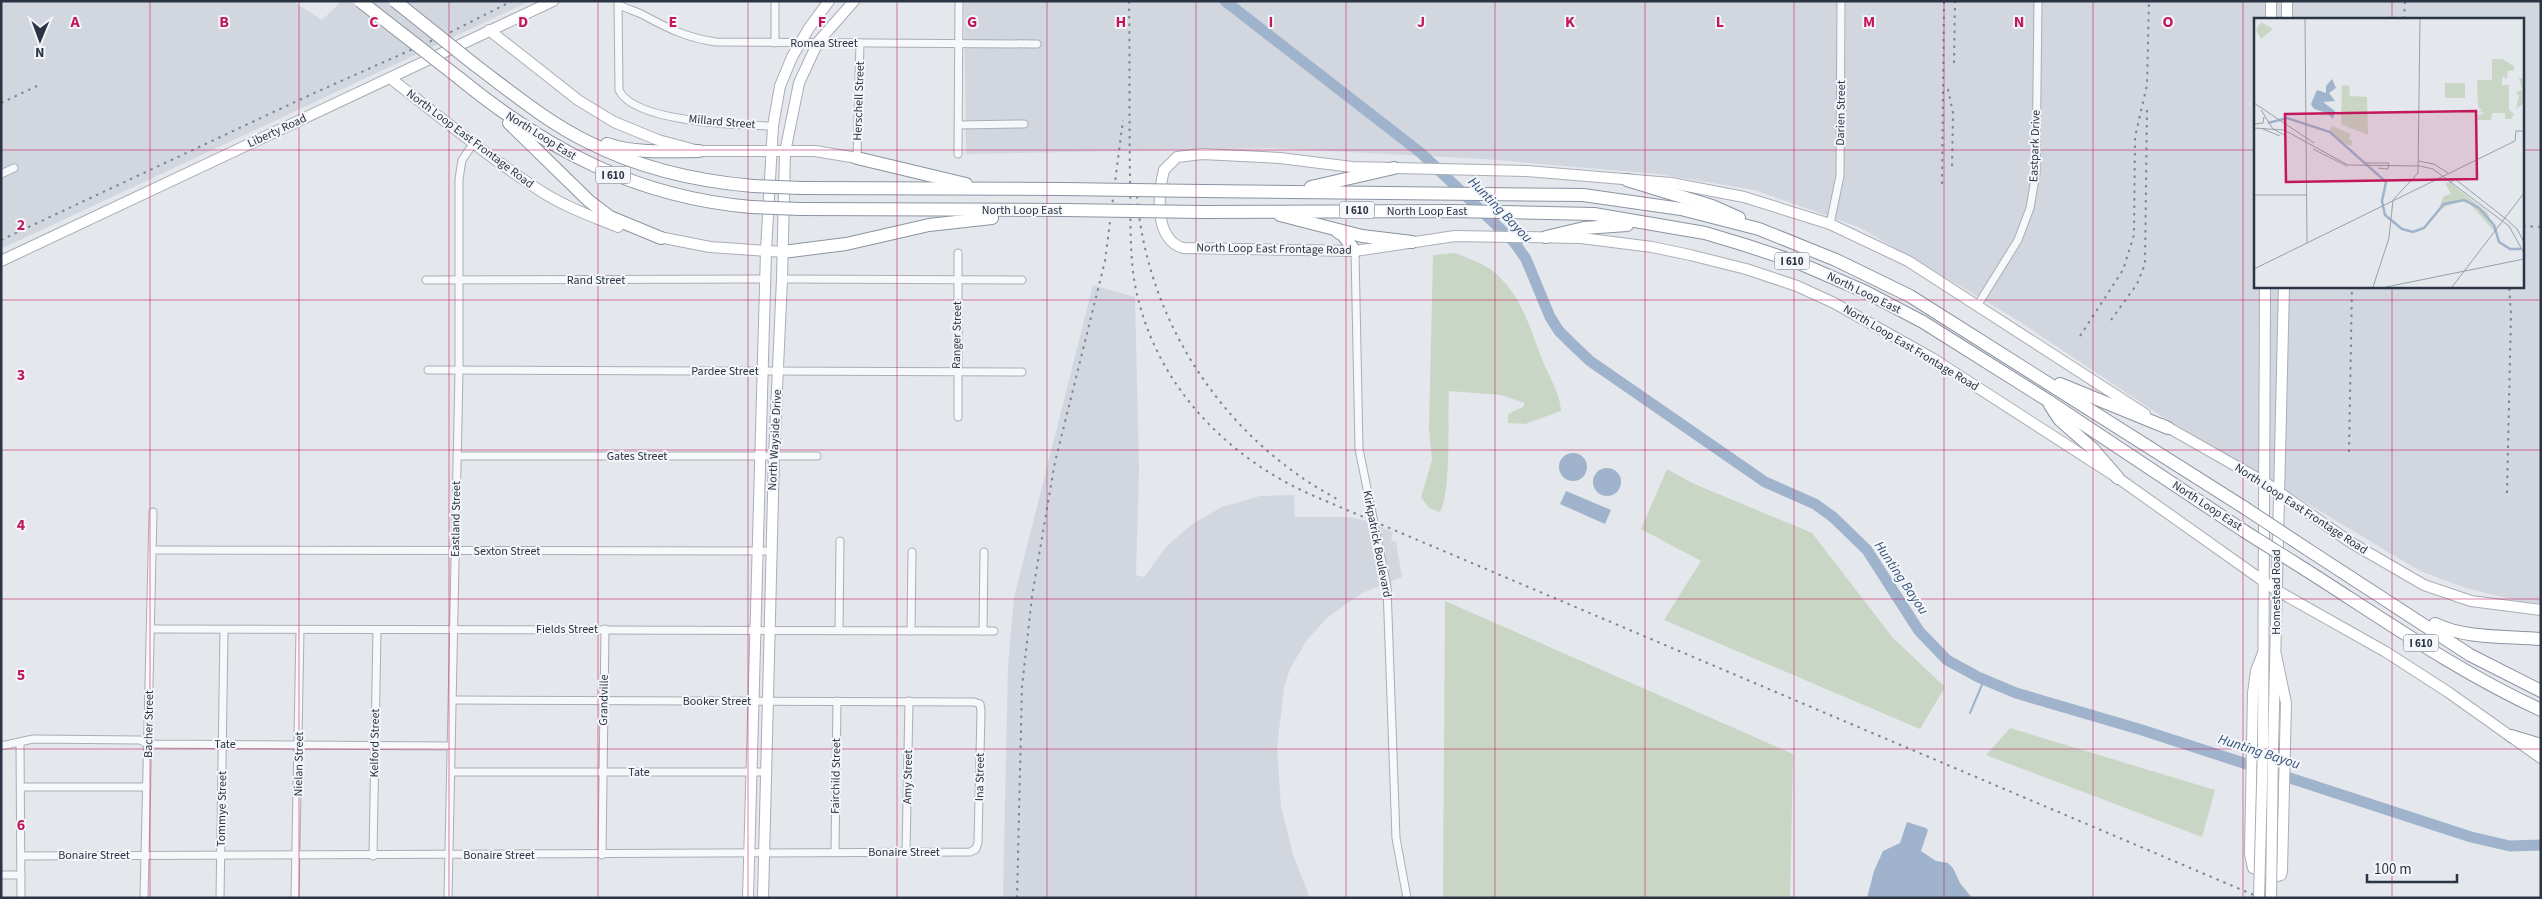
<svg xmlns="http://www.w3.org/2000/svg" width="2542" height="899" viewBox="0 0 2542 899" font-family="'Source Sans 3',sans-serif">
<rect width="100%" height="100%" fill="#e4e7ec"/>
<!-- built -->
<g fill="#d2d6de" fill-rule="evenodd">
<polygon points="1,1 292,1 322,20 342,1 530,1 1,249"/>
<path d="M964,1H2541V603L2522,602L2466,588L2420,571L2155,412L2011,316L1859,227L1755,190L1658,174L1484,159L1272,148L966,154ZM2256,19H2523V286H2256Z"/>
<polygon points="1093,285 1135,297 1139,470 1136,575 1144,577 1166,547 1191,525 1222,507 1260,496 1294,495 1295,517 1348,517 1363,520 1393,532 1391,540 1396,542 1402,577 1362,593 1328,617 1306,641 1290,669 1284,687 1277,748 1281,806 1293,855 1310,898 1003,898 1008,665 1014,598"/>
</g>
<!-- green -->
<g fill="#c9d6c5">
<path d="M1455,253C1466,258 1480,262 1490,269C1520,291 1529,325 1541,357C1548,375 1560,392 1561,411L1525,424L1508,423V414L1523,407L1525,403L1501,395L1449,391C1447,419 1452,489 1440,512L1429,508L1421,497L1432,460L1429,429L1433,255Z"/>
<polygon points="1667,469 1692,483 1812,533 1893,638 1945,687 1920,729 1664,620 1701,561 1641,529"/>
<polygon points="1445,601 1793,754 1790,898 1443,898"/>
<polygon points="2010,728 2215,790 2202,837 1986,755"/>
</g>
<!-- water -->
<g fill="#9fb4cc">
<circle cx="1573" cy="467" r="14"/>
<circle cx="1607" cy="482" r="14"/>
<polygon points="1566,491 1611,510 1605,524 1560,504"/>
<polygon points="1907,822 1926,828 1928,830 1921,851 1936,861 1948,863 1953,868 1960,883 1972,898 1867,898 1874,871 1883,851 1900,843"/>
</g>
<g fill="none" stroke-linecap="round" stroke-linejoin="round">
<!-- stream -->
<polyline stroke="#9fb4cc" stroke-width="2" points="1970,713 1984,680"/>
<!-- river -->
<polyline stroke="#9fb4cc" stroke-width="11" points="1225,1 1421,153 1514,242 1526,259 1550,317 1559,331 1572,344 1590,361 1765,482 1815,504 1833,517 1867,550 1919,631 1947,660 1978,677 2016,693 2142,730 2471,837 2510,846 2541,845"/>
<!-- street casing -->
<g stroke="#a9aeb7" stroke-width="9">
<g id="street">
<path d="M618,2L619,90C634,123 741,125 773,126"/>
<path d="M620,5C628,10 637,11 645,16C669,29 688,38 716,42L1037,44"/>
<polyline points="775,43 775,1"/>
<polyline points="959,125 1024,124"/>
<polyline points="958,154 959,1"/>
<polyline points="857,158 860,43"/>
<polyline points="1,174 14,168"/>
<polyline points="1830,224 1840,176 1841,1"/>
<polyline points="1355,251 1359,449 1387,587 1396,838 1407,898"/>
<polyline points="782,279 1022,280"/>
<polyline points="426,280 766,279"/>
<polyline points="1977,306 2018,240 2030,208 2036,173 2038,1"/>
<polyline points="428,370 1022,372"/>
<polyline points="958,417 958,253"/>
<polyline points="457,456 817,456"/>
<polyline points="153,550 771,551"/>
<polyline points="151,629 994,631"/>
<polyline points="839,630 840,541"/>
<polyline points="911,631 912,552"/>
<polyline points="983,631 984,552"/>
<polyline points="20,743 21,898"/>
<polyline points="1,746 33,739 140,740 148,744 451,746"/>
<polyline points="452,772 766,772"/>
<polyline points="21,787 147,787"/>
<polyline points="835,851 837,701"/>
<polyline points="906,852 909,701"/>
<polyline points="602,855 605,629"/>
<polyline points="21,856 970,852 976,849 978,842 981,711 980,704 974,702 453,700"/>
<polyline points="373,856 377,630"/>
<polyline points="1,875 21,875"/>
<polyline points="144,898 153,512"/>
<polyline points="220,898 224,630"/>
<polyline points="295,898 300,630"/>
<polyline points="448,898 459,371 459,179 462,160 473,144"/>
</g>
</g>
<!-- secondary casing -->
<g stroke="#a9aeb7" stroke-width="12">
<g id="secondary">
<polyline points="2271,19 2271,1"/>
<polyline points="2287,19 2287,1"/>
<polyline points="489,30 578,100 614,122 658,140 699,151 815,151 857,158"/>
<path d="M390,78C439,116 487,156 539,190C563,206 591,216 618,227"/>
<polyline points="654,236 710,247 783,252"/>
<polyline points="1,261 553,1"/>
<path d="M2145,414L1908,261L1830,224L1744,197L1671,183L1527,171L1352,167L1280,158L1202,154L1177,157L1164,170C1158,194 1154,239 1183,248L1355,251L1455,236L1581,238L1652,247L1690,255L1746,269L1797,286L1834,303L1932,358L2118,478L2276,590L2386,652L2448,692L2541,758"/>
<polyline points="2162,424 2266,483 2350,542 2424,585 2471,601 2541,610"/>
<polyline points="2263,653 2256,671 2253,693 2250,854 2253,868 2274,877 2281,875 2282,871 2286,703 2276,655"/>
<polyline points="2263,746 2265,286"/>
<polyline points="2273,750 2284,286"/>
<polyline points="748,898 766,251 773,126 780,86 792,57 809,28 829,1"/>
<polyline points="763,898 774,456 782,279 785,152 799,83 818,42 854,1"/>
</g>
</g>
<!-- highway casing -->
<g stroke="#8b94a3" stroke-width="14">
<g id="highway">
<path d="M475,65C511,92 547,122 588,142C639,168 695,181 753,186"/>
<path d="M459,78C547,150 636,197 751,207"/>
<polyline points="509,123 589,201 610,217 661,238"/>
<path d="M607,144C636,154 669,151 699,151"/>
<polyline points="857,158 966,184"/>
<polyline points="1627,180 1712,206 1739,218"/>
<polyline points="1311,187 1394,168"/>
<polyline points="801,188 1063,189"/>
<polyline points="1202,191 1583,195 1681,209 1759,229 1836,260 1910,296 2245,508"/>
<polyline points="800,209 1064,210"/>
<polyline points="1202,212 1451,211 1594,214 1705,233 1745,245 1799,263 1866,292 1923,322 2047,400 2244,531"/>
<polyline points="1280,215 1362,236 1412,242"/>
<polyline points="1338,232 1343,235 1355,251"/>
<polyline points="1546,237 1584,228 1627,225"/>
<polyline points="783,252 846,244 929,225 992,218"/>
<polyline points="2060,384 2168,428"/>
<polyline points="2050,405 2060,420 2093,449 2118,478"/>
<polyline points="2307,549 2470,655 2541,691"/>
<path d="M2306,570C2383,619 2458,672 2541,710"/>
<path d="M2435,624C2466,639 2507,636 2541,639"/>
<polyline points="2511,736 2541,745"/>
</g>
</g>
<!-- street -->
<use href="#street" stroke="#f7f8fa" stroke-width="7"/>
<!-- secondary -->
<use href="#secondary" stroke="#fff" stroke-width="10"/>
<!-- highway -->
<use href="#highway" stroke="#fff" stroke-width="12"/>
<!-- rail -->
<g stroke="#7d8696" stroke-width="2" stroke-dasharray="2.5 5" stroke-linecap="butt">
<path d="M1129,1C1130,61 1129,120 1130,179C1131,215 1129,250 1135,285C1154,383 1225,457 1314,496L2261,898"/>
<polyline points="2404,19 2405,1"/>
<polyline points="1954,63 1955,1"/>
<polyline points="1948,89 1953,113 1952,169"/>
<polyline points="1,103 37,86"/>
<polyline points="1942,184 1944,1"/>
<path d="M1137,196C1147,324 1227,442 1341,501"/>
<polyline points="2523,226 2541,227"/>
<polyline points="1,240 312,94 449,33 512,1"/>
<polyline points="2111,320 2137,284 2145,264 2147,107"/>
<polyline points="2080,336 2123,270 2134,235 2135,137 2147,85 2149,1"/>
<polyline points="2349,452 2352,286"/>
<polyline points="2507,493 2511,314 2509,286"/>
<polyline points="1017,898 1022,687 1032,596 1055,462 1105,261 1123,120"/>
</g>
<!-- secondary-bridge casing -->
<g stroke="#a9aeb7" stroke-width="12" stroke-linecap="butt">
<g id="secondary-bridge">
<polyline points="2259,898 2263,746"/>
<polyline points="2271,898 2273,750"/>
</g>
</g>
<!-- highway-bridge casing -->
<g stroke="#8b94a3" stroke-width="14" stroke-linecap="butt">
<g id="highway-bridge">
<polyline points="360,1 459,78"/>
<polyline points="395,1 475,65"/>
<polyline points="753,186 801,188"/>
<polyline points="1063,189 1202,191"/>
<polyline points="751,207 800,209"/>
<polyline points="1064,210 1202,212"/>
<polyline points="2245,508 2307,549"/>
<polyline points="2244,531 2306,570"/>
</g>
</g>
<!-- secondary-bridge -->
<use href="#secondary-bridge" stroke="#fff" stroke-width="10"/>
<!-- highway-bridge -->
<use href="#highway-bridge" stroke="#fff" stroke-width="12"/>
</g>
<!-- grid -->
<path fill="none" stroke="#c2185b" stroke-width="1" stroke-opacity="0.55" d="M150,1V898M299,1V898M449,1V898M598,1V898M748,1V898M897,1V898M1047,1V898M1196,1V898M1346,1V898M1495,1V898M1645,1V898M1794,1V898M1944,1V898M2093,1V898M2243,1V898M2392,1V19M1,150H2256M2523,150H2541M2392,286V898M1,300H2541M1,450H2541M1,599H2541M1,749H2541"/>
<g text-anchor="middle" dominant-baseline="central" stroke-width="4" stroke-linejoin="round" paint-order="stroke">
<!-- shield labels -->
<g fill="#f4f6f9" stroke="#676e7b" stroke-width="1">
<rect x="595.5" y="166.5" width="35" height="17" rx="4"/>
<rect x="1339.5" y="201.5" width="35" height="17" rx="4"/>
<rect x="1774.5" y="252.5" width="35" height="17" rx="4"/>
<rect x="2403.5" y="634.5" width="35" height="17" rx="4"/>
</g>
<g font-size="11" font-weight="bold" fill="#2b3445">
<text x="613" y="175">I 610</text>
<text x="1357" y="210">I 610</text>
<text x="1792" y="261">I 610</text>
<text x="2421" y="643">I 610</text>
</g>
<!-- street labels -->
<g font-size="12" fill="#2b3445" stroke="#f4f6f9">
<text x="824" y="43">Romea Street</text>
<text transform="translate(859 101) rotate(-88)">Herschell Street</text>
<text transform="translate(1841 113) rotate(-89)">Darien Street</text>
<text transform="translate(722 122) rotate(5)">Millard Street</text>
<text transform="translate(277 131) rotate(-25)">Liberty Road</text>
<text transform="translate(541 136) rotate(32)">North Loop East</text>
<text transform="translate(470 139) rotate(37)">North Loop East Frontage Road</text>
<text transform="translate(2035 146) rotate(-88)">Eastpark Drive</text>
<text x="1022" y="210">North Loop East</text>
<text x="1427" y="211">North Loop East</text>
<text transform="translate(1274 249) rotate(1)">North Loop East Frontage Road</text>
<text x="596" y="280">Rand Street</text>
<text transform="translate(1864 293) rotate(26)">North Loop East</text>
<text transform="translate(957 335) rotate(-89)">Ranger Street</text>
<text transform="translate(1911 348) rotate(31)">North Loop East Frontage Road</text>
<text x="725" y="371">Pardee Street</text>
<text transform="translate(775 440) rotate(-87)">North Wayside Drive</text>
<text x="637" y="456">Gates Street</text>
<text transform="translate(2207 506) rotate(33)">North Loop East</text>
<text transform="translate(2301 509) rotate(33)">North Loop East Frontage Road</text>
<text transform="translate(456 519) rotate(-89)">Eastland Street</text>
<text transform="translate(1377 544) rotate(79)">Kirkpatrick Boulevard</text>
<text x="507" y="551">Sexton Street</text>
<text transform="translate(2276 592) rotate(-90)">Homestead Road</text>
<text x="567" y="629">Fields Street</text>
<text transform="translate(604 700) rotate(-89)">Grandville</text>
<text x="717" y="701">Booker Street</text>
<text transform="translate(149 724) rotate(-89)">Bacher Street</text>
<text transform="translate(375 743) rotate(-89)">Kelford Street</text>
<text x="225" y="744">Tate</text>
<text transform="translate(299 764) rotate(-89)">Nielan Street</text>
<text x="639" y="772">Tate</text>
<text transform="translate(836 776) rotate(-89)">Fairchild Street</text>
<text transform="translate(908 777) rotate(-89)">Amy Street</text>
<text transform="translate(980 777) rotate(-89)">Ina Street</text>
<text transform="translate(222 809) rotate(-89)">Tommye Street</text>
<text x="904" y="852">Bonaire Street</text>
<text x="94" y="855">Bonaire Street</text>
<text x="499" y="855">Bonaire Street</text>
</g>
<!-- water labels -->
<g font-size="14" font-style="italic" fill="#34527a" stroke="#f4f6f9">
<text transform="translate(1500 210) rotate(46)">Hunting Bayou</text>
<text transform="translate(1901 578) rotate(56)">Hunting Bayou</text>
<text transform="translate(2259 752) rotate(18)">Hunting Bayou</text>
</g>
</g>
<!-- overview -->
<g transform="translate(2254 18)">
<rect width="270" height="270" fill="#e4e7ec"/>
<path d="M7,4L19,11L7,21L2,12ZM238,41H248L260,48V52L254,53L253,61L248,58V67H255V92L260,96L257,101H251V95H238L237,102H224V97L231,95L224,94L228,92L224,89L223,62H238ZM265,60H270V85L262,91L265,78L262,74L268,72ZM191,65H211V80H191ZM88,67L95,68L96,78L113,79L114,117L87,106ZM78,108L97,116L95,121L99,123L97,128L86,123L76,112ZM195,164L234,195L236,202L243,209L240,213L216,186L207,183L188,190L186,187L190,178L197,176L191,165Z" fill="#c9d6c5"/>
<path d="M78,61L82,70L75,75L81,83L69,84L81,93L79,101L73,95L60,91L57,86L63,72L72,75V68Z" fill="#9fb4cc"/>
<path fill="none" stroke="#9fb4cc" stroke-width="2.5" d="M14,105L33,100L76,114L132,164L128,183L131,197L148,211L159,214L170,210L190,186L210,182L225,190L240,207L245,224L256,231H267"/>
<path fill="none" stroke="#9a9fa9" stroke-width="1" d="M51,1L53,225M0,85L60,125M7,92L19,111L32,118M0,106L9,105L10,99M0,110L30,112L94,147L166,148L179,151L255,208L270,235M9,111L26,118M59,131L93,148M164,143L180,146L194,155M111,145H135L134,151L124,150M196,165L201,161L252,201L263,211L270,224M0,177H52M0,251L261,123L262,113H270M119,269L135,220L139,182L164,155L166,1M132,269L270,241M198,269L270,175"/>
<path fill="#c2185b" fill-opacity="0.15" stroke="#c2185b" stroke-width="2.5" d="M222,93L223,161L32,164L31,96Z"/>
<rect width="270" height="270" fill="none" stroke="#2b3445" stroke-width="2.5"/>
</g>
<g font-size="16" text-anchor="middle" font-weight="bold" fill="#c2185b" stroke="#f4f6f9" stroke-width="4" stroke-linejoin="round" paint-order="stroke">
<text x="75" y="27">A</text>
<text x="224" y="27">B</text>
<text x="374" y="27">C</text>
<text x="523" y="27">D</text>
<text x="673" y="27">E</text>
<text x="822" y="27">F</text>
<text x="972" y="27">G</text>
<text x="1121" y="27">H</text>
<text x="1271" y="27">I</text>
<text x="1421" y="27">J</text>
<text x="1570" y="27">K</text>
<text x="1720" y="27">L</text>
<text x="1869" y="27">M</text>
<text x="2019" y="27">N</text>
<text x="2168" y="27">O</text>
<text x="21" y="230">2</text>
<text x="21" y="380">3</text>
<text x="21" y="530">4</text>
<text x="21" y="680">5</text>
<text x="21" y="830">6</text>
</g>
<!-- border -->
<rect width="2542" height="899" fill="none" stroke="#2b3445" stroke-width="5"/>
<!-- north arrow -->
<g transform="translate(40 40) rotate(181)" stroke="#f4f6f9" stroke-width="4" paint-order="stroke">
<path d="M0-4L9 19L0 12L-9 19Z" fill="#2b3445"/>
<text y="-8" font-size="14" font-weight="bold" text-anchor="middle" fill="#2b3445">N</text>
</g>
<!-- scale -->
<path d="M2367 874v8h90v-8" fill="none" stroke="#2b3445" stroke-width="2.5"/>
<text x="2374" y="874" font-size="15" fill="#2b3445" stroke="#f4f6f9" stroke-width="4" paint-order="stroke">100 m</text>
</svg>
